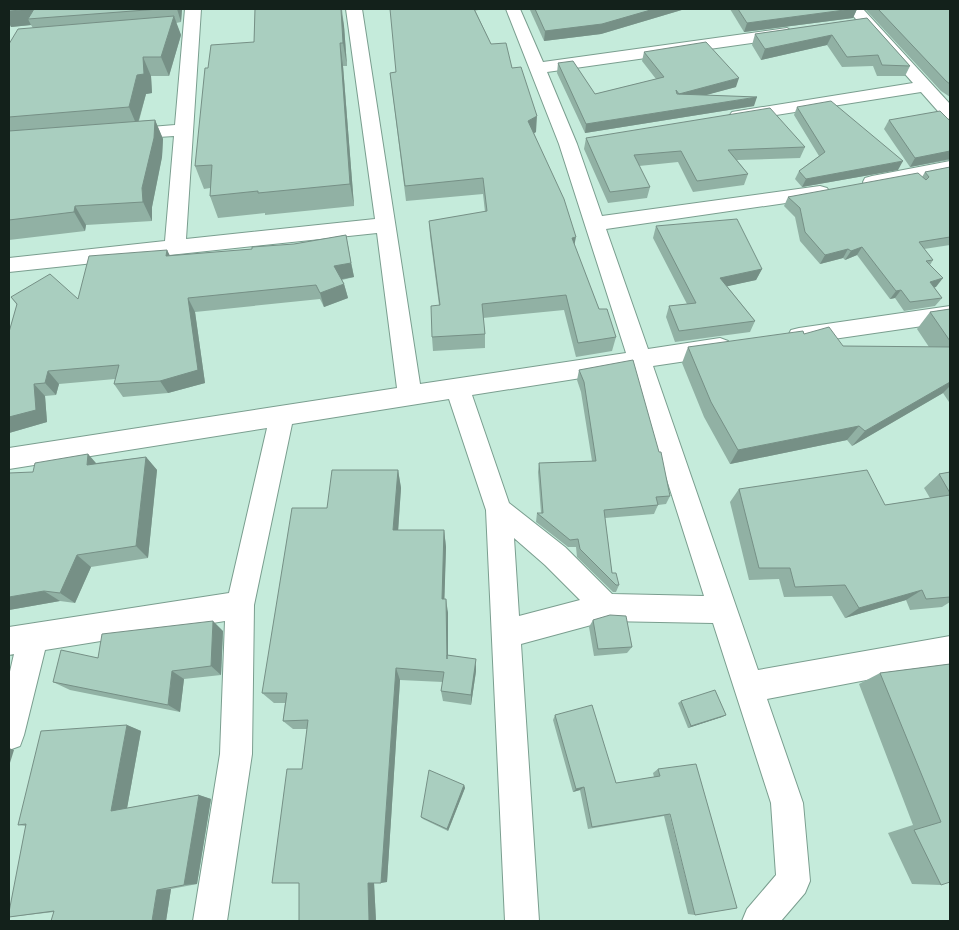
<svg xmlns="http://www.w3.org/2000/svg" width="959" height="930" viewBox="0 0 959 930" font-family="Commissioner,sans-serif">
<rect width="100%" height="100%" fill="#c5ebdb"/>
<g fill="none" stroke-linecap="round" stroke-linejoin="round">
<!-- minor casing -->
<g stroke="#7a9e8f" stroke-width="2">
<g id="minor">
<path d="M185,9H201L186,239L375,219L346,9H362L420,384L626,353L559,144L506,9H520L543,62L787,28L795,33L787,38L547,72L577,144L602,216L820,186L827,188L830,192L827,196L820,198L606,229L648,349L720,338L728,341L731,347L728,353L720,356L653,366L758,670L950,636V664L767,699L803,803L810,881L805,893L781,921H742L747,909L776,875L771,803L713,623L606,621L521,644L539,921H505L486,510L449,399L292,424L254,605L252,754L227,921H193L220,754L225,621L45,650L24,735L20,746L9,750V676L14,654L9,655V627L229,593L267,428L9,469V448L397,388L377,233L9,272V258L165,241L174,136L126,139L120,138L117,134L120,130L126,129L175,125ZM632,370L704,596L612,594L565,547L509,503L472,395ZM514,538L545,565L580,600L519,616Z"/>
<polygon points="847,9 863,9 950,104 950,119 944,118 921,92 738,121 732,120 729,116 732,112 738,111 913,83"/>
<polygon points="950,161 950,173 872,188 865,186 863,182 865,178 872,176"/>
<polygon points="950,306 950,322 799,344 791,342 788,336 791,330 799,328"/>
</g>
</g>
<!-- minor -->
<use href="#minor" fill="#fff" fill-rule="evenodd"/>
</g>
<!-- wall -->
<g fill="#91b1a4">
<polygon points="9,9 182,9 181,22 176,23 181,35 169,76 151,76 152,93 146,94 139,121 155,120 163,139 162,157 152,207 152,221 86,225 85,231 9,240 9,44 33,28 31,25 11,27 9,23"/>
<polygon points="255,9 342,9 344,26 347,66 343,66 354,206 265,215 265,213 218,218 210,196 210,188 204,189 195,166 254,42"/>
<polygon points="530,9 685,9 601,34 544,41 530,10"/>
<polygon points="730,9 857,9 853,18 744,32"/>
<polygon points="865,9 950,9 950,97 941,91"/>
<polygon points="475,10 491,44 512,68 536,132 534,133 574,245 599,309 616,337 612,351 576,357 564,310 483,318 485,334 485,348 433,351 432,337 439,305 430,236 429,221 485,212 483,194 406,201 390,73 396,72"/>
<polygon points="867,18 910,66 905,76 877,76 873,66 842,67 827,45 761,60 752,45 755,34"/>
<polygon points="644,52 736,87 705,95 754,106 585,133 557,73 558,63 595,94 656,79 642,61"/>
<polygon points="797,107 898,170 802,187 795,179 799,171 819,156 794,115"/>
<polygon points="889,120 950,121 950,160 910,167 884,129"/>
<polygon points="586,138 805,147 800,158 737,160 748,174 744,185 693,192 678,162 639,166 650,187 647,198 608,203 584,149"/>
<polygon points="950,167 950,245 924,249 933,260 930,265 936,287 934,287 942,298 935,306 904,311 895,298 890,299 857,255 845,260 843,258 820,264 800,241 795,217 784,206 788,197 922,177 925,172"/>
<polygon points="656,226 762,269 756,280 727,286 755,321 750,332 675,342 666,317 669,306 687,304 653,238"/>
<polygon points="346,235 354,277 342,280 344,284 348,298 324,307 320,299 195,312 205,383 168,393 123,397 114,384 115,379 59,384 56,395 45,396 47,422 9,433 9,332 17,305 11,297 78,299 167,250 170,256 252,249 294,244"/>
<polygon points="950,309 950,401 949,402 943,393 852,446 847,440 730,464 704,417 682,363 688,347 804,334 843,346 929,347 917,329 930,312"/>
<polygon points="579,370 670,496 666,504 658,505 654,514 605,518 612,573 619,585 616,592 613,592 577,557 576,547 568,547 536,522 537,513 541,513 538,472 539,463 592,461 581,392 577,380"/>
<polygon points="88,454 96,463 146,457 157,470 148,558 91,567 75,603 60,601 9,610 33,472"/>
<polygon points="398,470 401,488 398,530 444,530 446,547 444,599 448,613 448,655 476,671 471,705 443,701 441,691 443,682 400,680 387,882 374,883 376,921 302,769 307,729 293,729 283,721 285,703 274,703 262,693 327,508"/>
<polygon points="950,472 950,602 942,607 910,610 906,600 845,618 832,596 784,597 779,579 749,580 730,502 739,489 885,505 930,498 924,488 939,474"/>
<polygon points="593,620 632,647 627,653 594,656 589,627"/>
<polygon points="223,631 221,675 184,679 180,712 70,690 53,682 98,658"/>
<polygon points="950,664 941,885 912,884 888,833 913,825 859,684 880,673"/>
<polygon points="681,701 726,715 722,717 688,728 678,703"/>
<polygon points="555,715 616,783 654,777 653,773 658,769 695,915 688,914 664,816 588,829 580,790 573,792 553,720"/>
<polygon points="127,725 141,731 127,808 199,795 211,799 197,884 171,889 166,921 51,921 54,912 9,917 26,826 18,825"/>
<polygon points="464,785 465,788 448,831 423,819 421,817"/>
</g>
<!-- shaded-wall -->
<g fill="#769086">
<polygon points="34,9 28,19 31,25 11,27 9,23 9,11"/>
<polygon points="177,9 182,9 181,22"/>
<polygon points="341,9 344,26 347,66 343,43"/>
<polygon points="469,9 488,9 469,11"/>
<polygon points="654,9 685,9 601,34 544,41 545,31"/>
<polygon points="852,9 857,9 853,18 744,32 747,23"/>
<polygon points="174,16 181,35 169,76 161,57"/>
<polygon points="832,35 827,45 761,60 765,49"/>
<polygon points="340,43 343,66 354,206 350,184"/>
<polygon points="143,57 151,76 152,93 146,94 137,126 129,107 137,75"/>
<polygon points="739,78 736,87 677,103 679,94"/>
<polygon points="757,97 754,106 585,133 586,124"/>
<polygon points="537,116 536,132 527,137 528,121"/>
<polygon points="155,120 163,139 162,157 152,207 152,221 143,202 142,188"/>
<polygon points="950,151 950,159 910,167 915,158"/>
<polygon points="903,161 898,170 802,187 806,179"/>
<polygon points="75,206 86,225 85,231 74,212"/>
<polygon points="576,237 573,252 572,238"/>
<polygon points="862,247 857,255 845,260 851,251"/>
<polygon points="848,249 843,258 820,264 825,255"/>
<polygon points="167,250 174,264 166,256"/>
<polygon points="351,263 354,277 337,280 334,266"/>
<polygon points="762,269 756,280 715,289 720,278"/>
<polygon points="943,278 936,287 924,291 930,282"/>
<polygon points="344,284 348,298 324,307 320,293"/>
<polygon points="901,290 895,298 890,299 896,291"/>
<polygon points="188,298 195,312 205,383 168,393 160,381"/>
<polygon points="48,371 59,384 56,395 45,383"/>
<polygon points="950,382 950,386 943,393 852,446 865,431"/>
<polygon points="34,384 45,396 47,422 9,433 9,417"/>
<polygon points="859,426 847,440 730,464 738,450"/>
<polygon points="88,454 100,468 87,465"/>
<polygon points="146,457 157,470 148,558 136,546"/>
<polygon points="398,470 401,488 397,547 393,530"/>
<polygon points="444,530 446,547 444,614 442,599"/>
<polygon points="77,555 91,567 75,603 60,593"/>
<polygon points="922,590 906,600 845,618 859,608"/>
<polygon points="44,591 60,601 9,610 9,597"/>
<polygon points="446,599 448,613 448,671 447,659"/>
<polygon points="213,621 223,631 221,675 211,666"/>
<polygon points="476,659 476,671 471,705 471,695"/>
<polygon points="396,668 400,680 387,882 381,883"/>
<polygon points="172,671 184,679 180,712 168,705"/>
<polygon points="726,715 722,717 688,728 691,726"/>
<polygon points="127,725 141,731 126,814 111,811"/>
<polygon points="9,748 14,750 9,766"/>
<polygon points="464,785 465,788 448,831 447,829"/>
<polygon points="584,787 580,790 573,792 576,789"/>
<polygon points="199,795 211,799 197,884 184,885"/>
<polygon points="368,883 374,883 376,921 369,921"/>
<polygon points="171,889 166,921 152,921 157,890"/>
</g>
<!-- building -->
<g fill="#a9cebf" stroke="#769086">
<polygon points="9,9 159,9 28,19 34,9 9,11"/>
<polygon points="255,9 341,9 343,43 340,43 350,184 258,193 258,191 210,196 212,165 195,166 205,68 208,68 211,45 254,42"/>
<polygon points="390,9 474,9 491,44 506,43 512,68 521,67 537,116 528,121 564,199 576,237 572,238 599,309 607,309 616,337 578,343 566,295 482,304 485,334 432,337 431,306 440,305 429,221 487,211 483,178 405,186 390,73 396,72"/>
<polygon points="535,9 654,9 602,24 545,31"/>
<polygon points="738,9 852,9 747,23"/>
<polygon points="878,9 950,9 950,84 946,81"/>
<polygon points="174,16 161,57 143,57 144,74 137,75 129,107 9,117 9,44 18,29"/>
<polygon points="867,18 910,66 882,65 878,55 847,57 832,35 765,49 755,34"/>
<polygon points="706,42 739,78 679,94 676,90 677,94 757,97 586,124 558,63 573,61 595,94 664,77 644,52"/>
<polygon points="831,101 903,161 806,179 799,171 825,152 797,107"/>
<polygon points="770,108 805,147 728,150 748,174 697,181 681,151 634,155 650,187 610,192 586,138"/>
<polygon points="940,111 950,121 950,151 915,158 889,120"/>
<polygon points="155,120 154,138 142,188 143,202 75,206 74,212 9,220 9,131"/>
<polygon points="950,167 950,237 919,242 933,260 926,261 943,278 930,282 942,298 910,302 901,290 896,291 862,247 851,251 848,249 825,255 805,232 800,208 788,197 918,173 926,180 929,177 925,172"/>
<polygon points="737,219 762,269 720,278 755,321 679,331 669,306 696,303 656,226"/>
<polygon points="346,235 351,263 334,266 344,284 320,293 316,285 188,298 198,370 160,381 114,384 119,365 48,371 45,383 34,384 36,410 9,417 9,332 17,304 11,297 50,274 78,299 89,256 167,250 166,256 252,249 252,247 294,244"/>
<polygon points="950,309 950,341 930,312"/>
<polygon points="829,327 843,346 950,347 950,382 865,431 859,426 738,450 711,402 688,347 803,331 804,334"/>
<polygon points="633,360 659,452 661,452 670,496 656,497 658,505 604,510 612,573 616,573 619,585 616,585 580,549 578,539 570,540 537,513 543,513 539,463 596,461 584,382 579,370"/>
<polygon points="88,454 87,465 146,457 136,546 77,555 60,593 44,591 9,597 9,473 33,472 35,463"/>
<polygon points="332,470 398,470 393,530 444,530 442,599 446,599 447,659 447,655 476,659 471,695 441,691 444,672 396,668 381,883 368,883 369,921 299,921 299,883 272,883 287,769 302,769 308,720 283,721 287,693 262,693 292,508 327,508"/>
<polygon points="867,470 885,505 950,495 950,597 926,599 922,590 859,608 845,585 795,587 790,568 759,568 739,489"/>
<polygon points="950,472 950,493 939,474"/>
<polygon points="610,615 626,616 632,647 598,649 593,620"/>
<polygon points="213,621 211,666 172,671 168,705 53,682 61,650 98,658 102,634"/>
<polygon points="950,664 950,882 941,885 914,830 941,822 880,673"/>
<polygon points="715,690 726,715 691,726 681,701"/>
<polygon points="592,705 616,783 660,776 658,769 696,764 737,908 695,915 670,814 592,827 584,787 576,789 555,715"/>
<polygon points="127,725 111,811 199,795 184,885 157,890 152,921 51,921 54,911 9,917 9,912 26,824 18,825 41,731"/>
<polygon points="429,770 464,785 447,829 421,817"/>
</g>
<!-- border -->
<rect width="959" height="930" fill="none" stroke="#13211b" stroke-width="20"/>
</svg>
